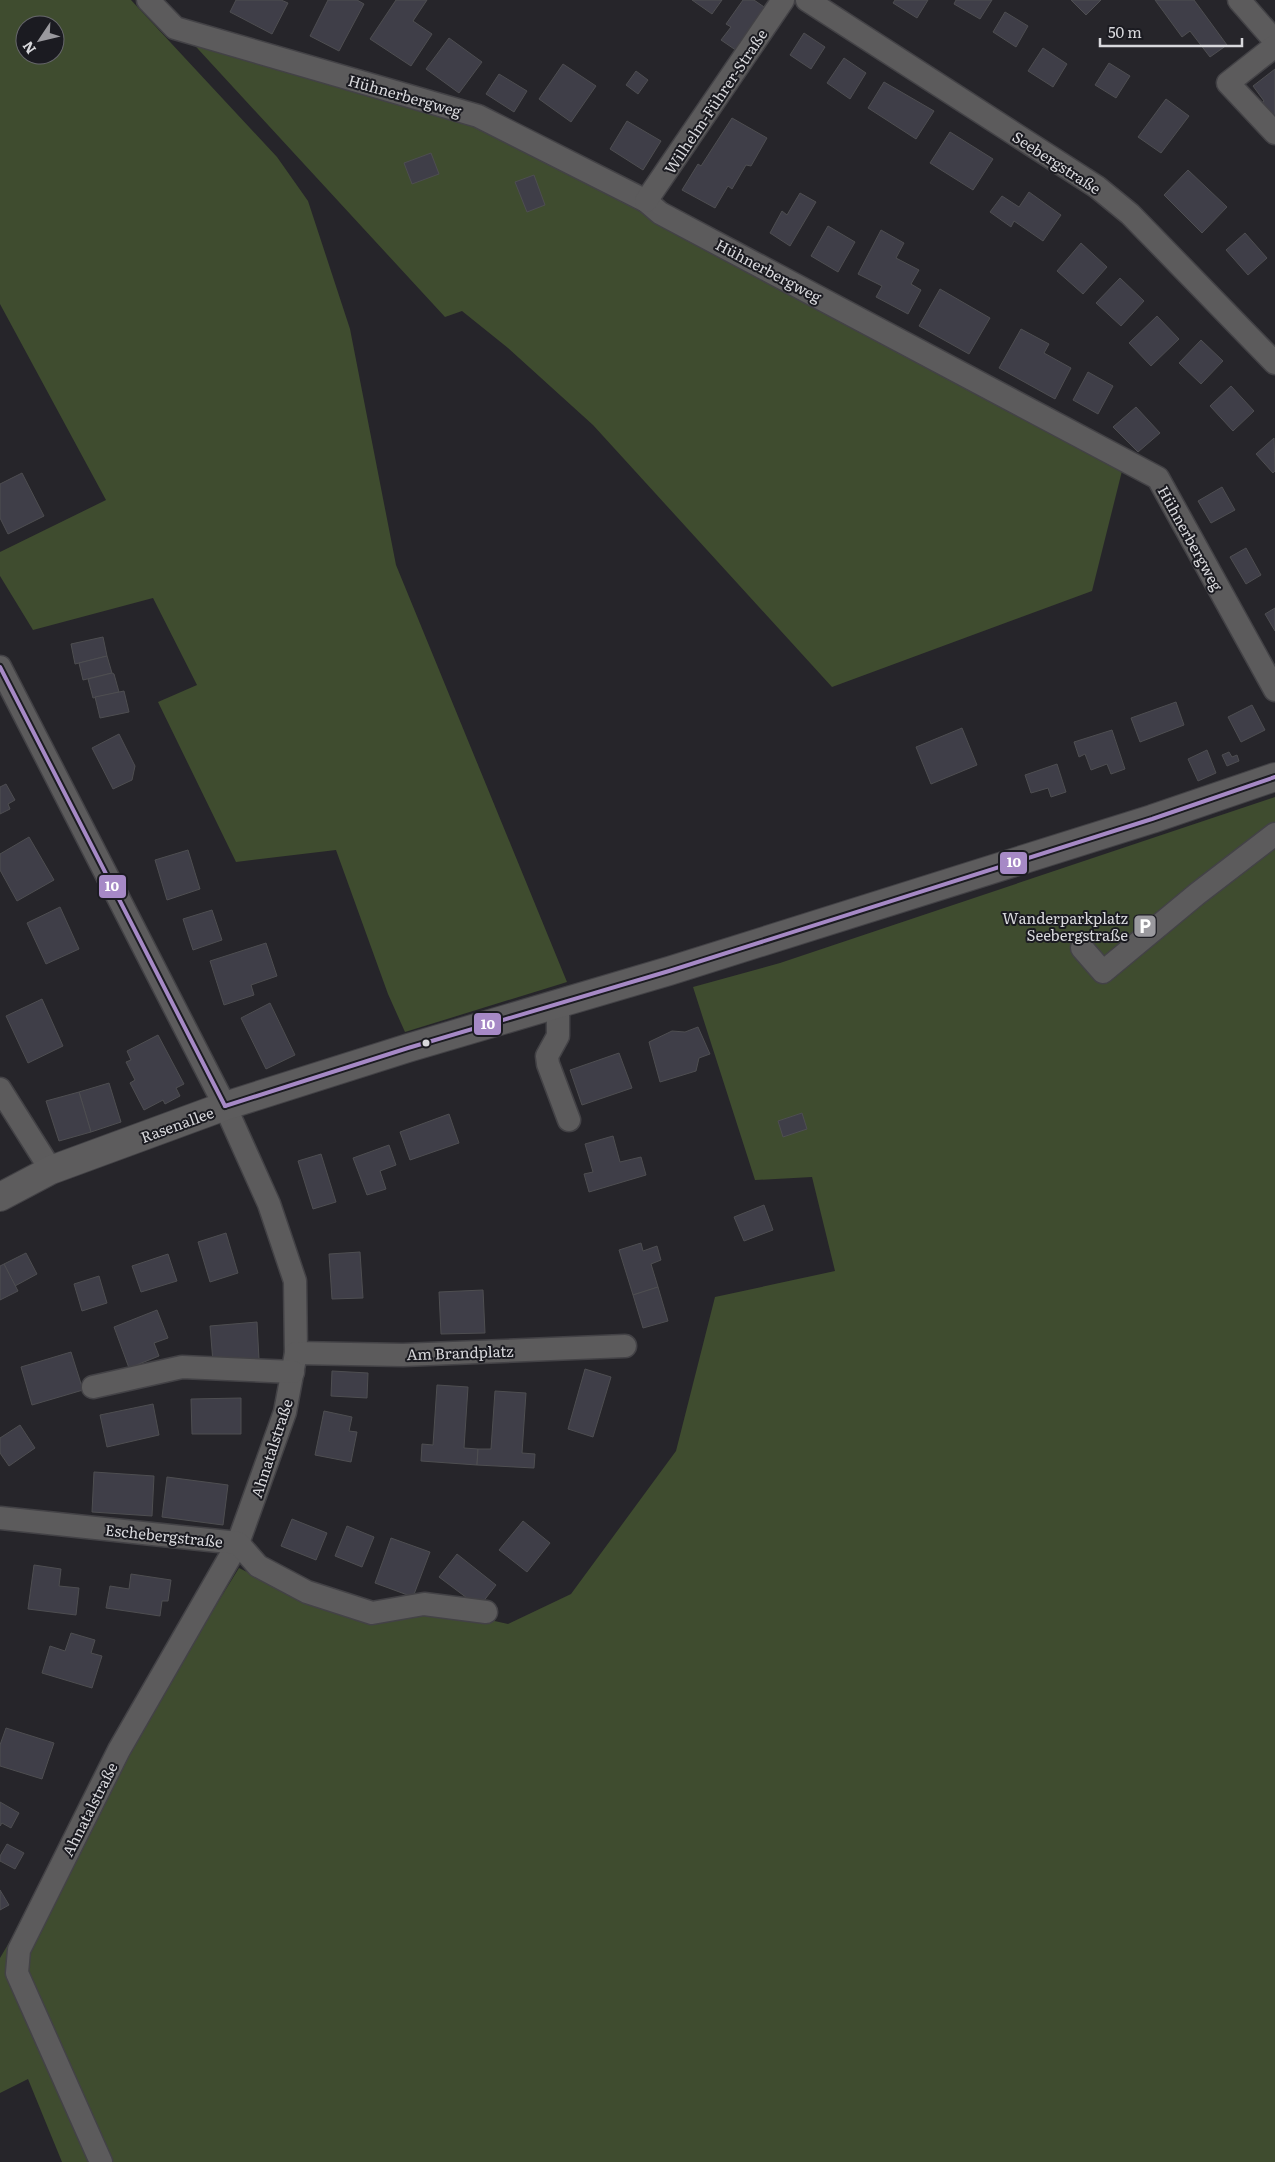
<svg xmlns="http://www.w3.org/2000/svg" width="1275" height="2162" viewBox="0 0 1275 2162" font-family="Literata,serif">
<rect width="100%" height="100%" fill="#26252a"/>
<!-- green -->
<g fill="#3f4c2f" fill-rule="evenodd">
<path d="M0,0H131L277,157L308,201L350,329L396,565L567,982L405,1032L388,994L336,850L236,862L158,702L197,685L153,598L33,630L0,576V552L106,500L0,304ZM25,25H55V55H25Z"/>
<polygon points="187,37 489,125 642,206 677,235 1006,402 1123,467 1092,591 832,687 593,425 508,348 462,311 445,317"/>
<polygon points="1275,797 1275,2162 62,2162 28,2079 0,2093 0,1958 43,1885 239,1568 280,1588 419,1614 463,1614 508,1624 571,1594 676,1451 715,1297 835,1271 812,1177 755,1180 693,987 780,963"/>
</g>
<!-- building -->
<g fill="#3f3e48" stroke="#4e4e51">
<polygon points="236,0 281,0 288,3 272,34 230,12"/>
<polygon points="328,0 357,0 364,4 339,51 310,36"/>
<polygon points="396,0 427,0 413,21 432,34 411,66 370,39"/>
<polygon points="692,0 722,0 712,14"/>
<polygon points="743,0 754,0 770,11 740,53 721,40 731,27 726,24"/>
<polygon points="895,0 928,0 917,18 893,3"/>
<polygon points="956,0 992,0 980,19 954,4"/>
<polygon points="1071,0 1101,0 1086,15"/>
<polygon points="1155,0 1194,0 1227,45 1210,57 1190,31 1182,37"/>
<polygon points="1005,12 1028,26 1016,47 993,32"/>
<polygon points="804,33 825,47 811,69 790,55"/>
<polygon points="449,38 482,62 459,93 426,69"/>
<polygon points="1043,48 1067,64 1053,87 1028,71"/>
<polygon points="844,58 866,73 850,99 827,83"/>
<polygon points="1109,63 1130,76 1116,98 1095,85"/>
<polygon points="563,64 596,86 571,122 539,99"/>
<polygon points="1275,69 1275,126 1257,106 1264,101 1253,86"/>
<polygon points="636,71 648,80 638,94 626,85"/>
<polygon points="499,74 527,91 514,112 486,94"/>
<polygon points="884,82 934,111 916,139 868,108"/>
<polygon points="1166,99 1189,116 1161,153 1138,137"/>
<polygon points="732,118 767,138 751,166 746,165 732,189 728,186 715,208 682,190 698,164 701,166"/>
<polygon points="627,121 661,141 643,170 610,149"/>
<polygon points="950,132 993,159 973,190 930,163"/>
<polygon points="431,153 439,174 412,184 404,163"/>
<polygon points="1188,170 1227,207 1202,233 1164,195"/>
<polygon points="534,175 545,205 527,212 515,182"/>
<polygon points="1029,192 1061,215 1043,241 1014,221 1011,227 990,212 1002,196 1019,207"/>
<polygon points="800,193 816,202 790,246 770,233 782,211 787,215"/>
<polygon points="828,226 855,242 838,272 811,256"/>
<polygon points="881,230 904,243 896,258 919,270 911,284 921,290 908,314 876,297 882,286 858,274"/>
<polygon points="1245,233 1267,258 1248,275 1226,250"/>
<polygon points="1081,243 1107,267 1083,294 1057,271"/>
<polygon points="1120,278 1144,301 1121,326 1096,303"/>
<polygon points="940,289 990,318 969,354 919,326"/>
<polygon points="1157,316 1179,339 1151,366 1129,343"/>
<polygon points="1021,329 1049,344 1044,353 1071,368 1055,399 999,368"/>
<polygon points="1201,340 1223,361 1201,384 1179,363"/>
<polygon points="1088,372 1113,386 1098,414 1073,400"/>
<polygon points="1231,386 1254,411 1233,431 1210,406"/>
<polygon points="1136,407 1160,433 1138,452 1113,427"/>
<polygon points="1274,438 1275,471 1273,473 1256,454"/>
<polygon points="22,473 44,516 8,534 0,518 0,484"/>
<polygon points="1222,487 1235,510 1211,523 1198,501"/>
<polygon points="1246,548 1261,575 1246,584 1230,557"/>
<polygon points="1275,608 1275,631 1265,614"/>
<polygon points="103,637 107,656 75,664 71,644"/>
<polygon points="107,656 112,673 83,680 79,663"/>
<polygon points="112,673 114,674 119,692 93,698 88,679"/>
<polygon points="124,691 129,712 100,718 95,697"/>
<polygon points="1176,702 1184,725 1140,742 1131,718"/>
<polygon points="1252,705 1265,730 1241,742 1228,717"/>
<polygon points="962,728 977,765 931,784 916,747"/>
<polygon points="1112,730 1125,769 1111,774 1107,764 1091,770 1085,754 1079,757 1074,742"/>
<polygon points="119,734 135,766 132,780 113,789 92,748"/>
<polygon points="1207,750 1216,773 1198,781 1188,759"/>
<polygon points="1229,752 1232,757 1237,755 1239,761 1227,766 1222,755"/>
<polygon points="1057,764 1066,792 1051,797 1048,788 1031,793 1025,775"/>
<polygon points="6,784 15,800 8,804 10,809 0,814 0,787"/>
<polygon points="29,837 54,880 17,901 0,870 0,854"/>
<polygon points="188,850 200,889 167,900 155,860"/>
<polygon points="60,907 79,949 46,964 27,923"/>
<polygon points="212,910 222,940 193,950 183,919"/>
<polygon points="266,943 277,976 251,985 254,995 224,1005 210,961"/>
<polygon points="42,999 63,1046 28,1063 6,1016"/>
<polygon points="270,1003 295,1055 266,1069 241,1018"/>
<polygon points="698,1027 710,1054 699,1058 696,1071 660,1082 649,1042 672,1031 685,1032"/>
<polygon points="158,1035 184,1084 176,1088 180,1096 165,1104 163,1100 144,1110 130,1083 135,1080 126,1062 131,1060 127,1051"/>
<polygon points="619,1053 632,1088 582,1105 570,1070"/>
<polygon points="109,1083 121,1122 91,1132 79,1092"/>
<polygon points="79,1092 91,1132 59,1141 46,1101"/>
<polygon points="802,1113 807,1129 783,1137 778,1121"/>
<polygon points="449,1114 459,1143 410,1160 400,1132"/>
<polygon points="613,1136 620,1162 641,1157 646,1175 589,1192 584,1174 593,1172 585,1144"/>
<polygon points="389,1145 396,1165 380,1171 386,1189 367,1195 353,1158"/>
<polygon points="321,1154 336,1202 313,1209 298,1161"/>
<polygon points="764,1205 773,1230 744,1241 734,1217"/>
<polygon points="226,1233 238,1273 210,1282 198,1242"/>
<polygon points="641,1243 643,1251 657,1246 661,1260 651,1264 658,1287 633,1295 619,1250"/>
<polygon points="360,1252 363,1298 332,1299 329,1254"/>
<polygon points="26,1253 37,1274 15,1286 4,1264"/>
<polygon points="168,1254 177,1281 141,1292 132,1266"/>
<polygon points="4,1264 18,1291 0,1300 0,1266"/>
<polygon points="99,1276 107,1303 82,1311 74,1284"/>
<polygon points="658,1287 668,1321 643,1328 633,1295"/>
<polygon points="483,1290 485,1333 441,1334 439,1292"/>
<polygon points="157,1310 168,1338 154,1343 159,1356 129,1368 114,1327"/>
<polygon points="257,1322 259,1359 213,1362 210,1326"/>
<polygon points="71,1352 83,1390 32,1405 21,1367"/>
<polygon points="585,1369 611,1377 593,1437 568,1429"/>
<polygon points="332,1371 368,1373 367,1398 331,1396"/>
<polygon points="437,1385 468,1387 464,1448 478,1449 477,1465 421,1461 422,1444 433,1445"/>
<polygon points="495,1391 526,1393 522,1453 535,1454 534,1468 477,1465 478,1449 491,1449"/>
<polygon points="241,1398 241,1434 192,1434 191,1399"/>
<polygon points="153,1404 159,1435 107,1447 100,1415"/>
<polygon points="324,1411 352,1417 349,1431 357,1432 351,1462 315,1455"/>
<polygon points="20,1425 35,1448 9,1466 0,1453 0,1438"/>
<polygon points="94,1472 154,1476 152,1516 92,1512"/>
<polygon points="167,1477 228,1485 223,1525 162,1517"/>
<polygon points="292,1519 327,1533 316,1560 281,1546"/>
<polygon points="523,1521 550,1543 527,1572 499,1550"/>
<polygon points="347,1526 374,1537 362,1567 335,1556"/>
<polygon points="391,1538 430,1552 413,1597 375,1583"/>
<polygon points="457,1554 496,1585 479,1607 439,1577"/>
<polygon points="34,1565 61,1569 59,1586 79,1588 76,1615 28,1609"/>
<polygon points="131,1574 171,1580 168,1601 162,1601 160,1616 106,1608 110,1586 129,1589"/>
<polygon points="71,1633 95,1640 91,1653 102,1656 92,1688 42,1673 50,1646 65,1651"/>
<polygon points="6,1728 54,1743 42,1779 0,1766 0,1745"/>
<polygon points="0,1802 19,1813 11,1828 2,1823 0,1826"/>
<polygon points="7,1844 24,1853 15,1869 0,1861 0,1856"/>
<polygon points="0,1890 9,1905 0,1910"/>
</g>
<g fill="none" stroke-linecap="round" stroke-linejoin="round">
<!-- minor casing -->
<g stroke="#434246" stroke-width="25">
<g id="minor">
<polyline points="148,0 175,28 478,116 646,201 660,213 1158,478 1275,690"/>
<polyline points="807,0 1097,187 1130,214 1275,363"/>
<polyline points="1239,0 1275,41"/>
<polyline points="1275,46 1228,83 1275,133"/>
<polyline points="646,201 783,0"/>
<polyline points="0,667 225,1106 269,1204 295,1281 296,1353 285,1412 238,1543 119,1750 19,1950 17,1973 101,2162"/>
<polyline points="1082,948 1103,972 1197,894 1275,834"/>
<polyline points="558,1004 558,1036 547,1056 548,1064 569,1120"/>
<polyline points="0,1089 51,1170"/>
<polyline points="296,1353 403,1355 625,1346"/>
<polyline points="93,1387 182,1367 293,1372"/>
<polyline points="0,1518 238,1543 258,1566 307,1592 372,1613 424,1604 486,1612"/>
</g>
</g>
<!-- major casing -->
<g stroke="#434246" stroke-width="30">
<polyline id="major" points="0,1197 51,1170 225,1106 408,1048 669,971 1152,819 1275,777"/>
</g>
<!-- minor -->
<use href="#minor" stroke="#5c5b5c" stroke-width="22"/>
<!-- major -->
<use href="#major" stroke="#5d5c5d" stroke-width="28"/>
<!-- bus-1 casing -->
<g stroke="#1b1b21" stroke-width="8">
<g id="bus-1">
<polyline points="0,667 225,1106"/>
<polyline points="225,1106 408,1048 669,971 1152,819 1275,777"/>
</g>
</g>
<!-- bus-1 -->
<use href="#bus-1" stroke="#a689c6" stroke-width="4"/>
</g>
<!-- icons -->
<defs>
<g id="parking-square" transform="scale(1.25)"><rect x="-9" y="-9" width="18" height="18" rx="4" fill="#9a999e" stroke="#1b1b21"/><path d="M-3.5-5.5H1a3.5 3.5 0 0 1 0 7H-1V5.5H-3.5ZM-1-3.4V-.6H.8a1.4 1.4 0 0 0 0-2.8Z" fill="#fff"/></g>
</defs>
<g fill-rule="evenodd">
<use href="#parking-square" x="1145" y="926"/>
</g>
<!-- markers -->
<circle fill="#d8d8dc" stroke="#1b1b21" stroke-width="2" cx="426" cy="1043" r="4.5"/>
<g text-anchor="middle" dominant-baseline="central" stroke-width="4" stroke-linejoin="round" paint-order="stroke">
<!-- street labels -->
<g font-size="15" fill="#d8d8dc" stroke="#1b1b21">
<text transform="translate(405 95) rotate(16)">Hühnerbergweg</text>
<text transform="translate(715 101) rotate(-56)">Wilhelm-Führer-Straße</text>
<text transform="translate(1057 162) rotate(33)">Seebergstraße</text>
<text transform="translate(769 270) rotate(28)">Hühnerbergweg</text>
<text transform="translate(1191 538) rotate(61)">Hühnerbergweg</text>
<text transform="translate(177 1124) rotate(-20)">Rasenallee</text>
<text transform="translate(460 1352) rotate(-2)">Am Brandplatz</text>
<text transform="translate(271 1448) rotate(-72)">Ahnatalstraße</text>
<text transform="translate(164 1535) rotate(6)">Eschebergstraße</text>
<text transform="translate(89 1809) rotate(-63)">Ahnatalstraße</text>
</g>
<!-- poi labels -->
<g font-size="15" fill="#d8d8dc" stroke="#1b1b21" text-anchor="end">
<text x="1128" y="917">Wanderparkplatz<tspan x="1128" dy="17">Seebergstraße</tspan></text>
</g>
</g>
<g stroke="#1b1b21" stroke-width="2">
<rect x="999" y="851" width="29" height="24" rx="5" fill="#a689c6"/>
<rect x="98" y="874" width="29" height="25" rx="5" fill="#a689c6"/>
<rect x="473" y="1012" width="29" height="24" rx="5" fill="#a689c6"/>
</g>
<g font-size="14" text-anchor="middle" font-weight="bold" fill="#fff">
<text x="1014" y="867">10</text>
<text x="112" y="891">10</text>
<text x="488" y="1029">10</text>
</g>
<!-- north arrow -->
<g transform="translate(40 40) rotate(235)"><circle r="24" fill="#1b1b21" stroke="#67676c"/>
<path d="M0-4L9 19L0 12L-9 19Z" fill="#9a999e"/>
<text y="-8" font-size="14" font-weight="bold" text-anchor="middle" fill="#d8d8dc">N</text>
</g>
<!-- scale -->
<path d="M1100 38v8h142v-8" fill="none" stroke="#d8d8dc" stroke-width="2.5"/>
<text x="1108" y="38" font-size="15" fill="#d8d8dc" stroke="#1b1b21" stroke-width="4" paint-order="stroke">50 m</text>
</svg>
